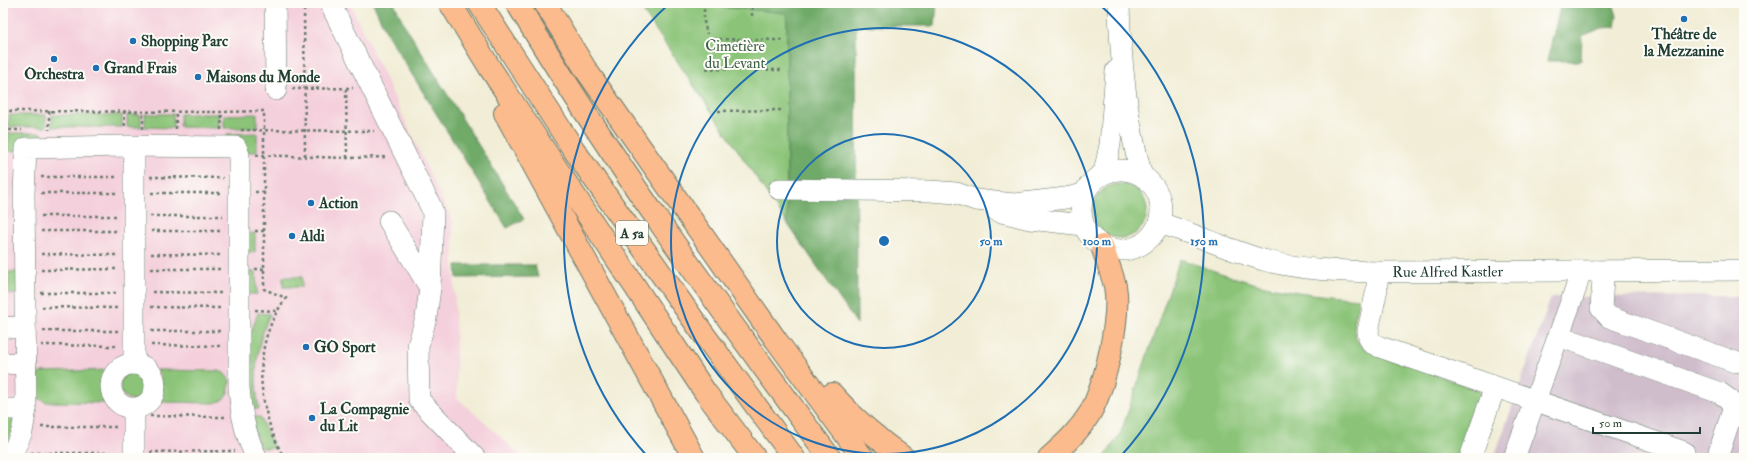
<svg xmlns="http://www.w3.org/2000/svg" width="1747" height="461" viewBox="0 0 1747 461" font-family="'IM FELL Double Pica',serif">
<rect width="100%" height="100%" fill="#fdfcf7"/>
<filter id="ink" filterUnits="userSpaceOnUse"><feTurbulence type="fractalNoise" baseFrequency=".025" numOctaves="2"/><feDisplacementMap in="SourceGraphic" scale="8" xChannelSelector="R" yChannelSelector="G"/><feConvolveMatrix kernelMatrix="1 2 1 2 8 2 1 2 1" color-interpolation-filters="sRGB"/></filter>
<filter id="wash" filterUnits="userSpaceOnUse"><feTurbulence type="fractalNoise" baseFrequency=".012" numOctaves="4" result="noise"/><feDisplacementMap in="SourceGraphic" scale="16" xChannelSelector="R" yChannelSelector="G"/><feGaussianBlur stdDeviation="0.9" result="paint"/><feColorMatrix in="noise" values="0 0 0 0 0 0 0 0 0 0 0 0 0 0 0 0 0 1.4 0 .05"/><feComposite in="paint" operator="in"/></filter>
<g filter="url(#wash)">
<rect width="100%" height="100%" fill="#f1edd6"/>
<!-- built -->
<polygon fill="#f4cfdc" points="3,3 350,3 453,223 457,398 524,458 3,458"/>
<!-- industrial -->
<polygon fill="#d0bdcc" points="1744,296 1744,440 1738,458 1494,458 1551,297"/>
<!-- green -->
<g fill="#8bc478" stroke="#558056">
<polygon points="643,3 787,3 787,223 641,8"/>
<polygon points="145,114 173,114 173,128 145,127"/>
<polygon points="180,114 219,114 219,128 180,127"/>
<polygon points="257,114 257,128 224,128 224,115"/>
<rect x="9" y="115" width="37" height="12"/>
<rect x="52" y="115" width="70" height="12"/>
<rect x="127" y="115" width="14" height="12"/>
<polygon points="8,133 42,133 42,140 19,151 9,151"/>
<polygon points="257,133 257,152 245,152 227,139 227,134"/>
<circle cx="1120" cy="211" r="27"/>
<polygon points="255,233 255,252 245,252 245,234"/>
<path d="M1180,259C1206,268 1233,278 1260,285C1292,292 1325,296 1358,299C1356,318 1348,337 1365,349L1480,391L1482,399L1462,458H1104L1121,432Z"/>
<rect x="9" y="272" width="10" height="22"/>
<polygon points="244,272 256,272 257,294 244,294"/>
<rect x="283" y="277" width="19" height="10"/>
<path d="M258,313L270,314C256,344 253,377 259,409H248L249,337Z"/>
<path d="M109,370C104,382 104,391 110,403L46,402C32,397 34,391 34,378L42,372Z"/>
<path d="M157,370L219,371L224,373L230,380C229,393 228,399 215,403L157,402C162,390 164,382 157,370Z"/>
<circle cx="134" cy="386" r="14"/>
<polygon points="6,416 13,420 14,423 8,448 3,448 3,426"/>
<polygon points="250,417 260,417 274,448 260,448"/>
</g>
<!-- forest -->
<g fill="#70aa68" stroke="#48744e">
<polygon points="373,3 394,3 404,24 524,219 507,228 387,34"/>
<polygon points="674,3 937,3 935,26 856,26 857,324 787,223 787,13"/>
<polygon points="1561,3 1613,3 1617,16 1615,27 1602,28 1582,36 1581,61 1547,61"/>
<polygon points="456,265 535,265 538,277 457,278"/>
</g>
</g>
<g filter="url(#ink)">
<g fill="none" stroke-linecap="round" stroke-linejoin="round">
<!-- minor casing -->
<g stroke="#687b6d" stroke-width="22">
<g id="minor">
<polyline points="275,3 276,90"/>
<polyline points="330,3 431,207 433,214 430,288 426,318 418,346 419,400 475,458"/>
<path d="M1119,3C1120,58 1127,123 1142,176"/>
<circle cx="1121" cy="210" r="40"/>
<polyline points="1104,173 1110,145 1116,71"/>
<polyline points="779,189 930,191 956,193 976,200 1014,204 1066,198 1084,194"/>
<polyline points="997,211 1030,219 1083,225"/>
<polyline points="389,221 430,288"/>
<path id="s1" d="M1159,223C1196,234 1230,251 1267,261C1303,270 1340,271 1377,272L1744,270"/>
<polyline points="1596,271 1603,279 1601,308 1609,317 1735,362"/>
<polyline points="1377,272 1377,289 1368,331 1369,338 1372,343 1380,347 1684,452"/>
<polyline points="3,327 25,328"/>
<polyline points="1559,336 1720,393 1730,400 1733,410 1717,458"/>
<polyline points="3,363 26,364"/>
<circle cx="133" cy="386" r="22"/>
<polyline points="134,364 134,147"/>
<polyline points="3,409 26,409"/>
<path d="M10,458L22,432L26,409L24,193L26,148L124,146L236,147L239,155V388C241,413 245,436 257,458"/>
<polyline points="134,458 134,409"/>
<polyline points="1470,458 1495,387"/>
<polyline points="1514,458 1576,288 1578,279 1577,271"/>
</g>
</g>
<!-- highway casing -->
<g stroke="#687b6d" stroke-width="24">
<g id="highway">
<polyline points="450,3 490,68 705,392 755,458"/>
<polyline points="479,3 574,150 702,332 794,458"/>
<path d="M517,3C611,161 721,310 830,458"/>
<polyline points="545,3 586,70 776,340 863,458"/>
<polyline points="505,113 694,458"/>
<path d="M832,394C854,419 877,439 904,458"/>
<path d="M1049,458C1065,444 1079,431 1090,413C1105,386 1121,317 1115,286C1112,273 1106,259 1102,246"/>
</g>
</g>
<!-- path -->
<g stroke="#687b6d" stroke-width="2.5" stroke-dasharray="3 3" stroke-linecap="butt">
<polyline points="304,3 305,157"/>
<polyline points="704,3 704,22 707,34"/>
<polyline points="752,16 752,3"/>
<polyline points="707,39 782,40"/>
<polyline points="706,69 782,70"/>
<polyline points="292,89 353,88"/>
<polyline points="346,89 347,158"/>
<path d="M3,111L222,112L264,111V289L286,298C250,346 257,408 284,458"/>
<polyline points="49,111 49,130"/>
<polyline points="124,111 125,129"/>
<polyline points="718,111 783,110"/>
<polyline points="143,129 143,111"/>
<polyline points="176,129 176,112"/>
<polyline points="3,130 22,130"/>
<polyline points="221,130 222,112"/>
<polyline points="241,130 374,131"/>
<polyline points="3,153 3,111"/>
<polyline points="256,155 347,158 387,157"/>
<polyline points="41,177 118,177"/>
<polyline points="150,177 223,178"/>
<polyline points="3,178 5,311"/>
<polyline points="255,192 264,192"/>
<polyline points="41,193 118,193"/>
<polyline points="151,193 222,193"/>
<polyline points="41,216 118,216"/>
<polyline points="150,216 223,216"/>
<polyline points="41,231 118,231"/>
<polyline points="151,231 222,231"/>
<polyline points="255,231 264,231"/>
<polyline points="41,254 118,255"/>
<polyline points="151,254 222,255"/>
<polyline points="151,269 222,269"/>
<polyline points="255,269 264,269"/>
<polyline points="41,270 118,269"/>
<polyline points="152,292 223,293"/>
<polyline points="41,293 118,293"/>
<polyline points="42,307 117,308"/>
<polyline points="151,307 222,308"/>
<polyline points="255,310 276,311"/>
<polyline points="43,331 118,331"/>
<polyline points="151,331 222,331"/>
<polyline points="41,345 116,346"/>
<polyline points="151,345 222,346"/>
<polyline points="150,416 225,417"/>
<polyline points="41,427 117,427"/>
<polyline points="150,452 235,451"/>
<polyline points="31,453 116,453"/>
</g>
<!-- minor -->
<use href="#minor" stroke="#fff" stroke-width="21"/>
<!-- highway -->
<use href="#highway" stroke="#fbbb8d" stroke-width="22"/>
</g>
</g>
<!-- distance rings -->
<g fill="none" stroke="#1f6fb2" stroke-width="2">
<circle cx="884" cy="241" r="107"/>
<circle cx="884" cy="241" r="213"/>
<path d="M648 457A320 320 0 0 1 670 3M1098 3A320 320 0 0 1 1120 457"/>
</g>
<!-- markers -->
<g fill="#1f6fb2" stroke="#fdfcf7" stroke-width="1.5">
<circle cx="1684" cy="19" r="4"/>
<circle cx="133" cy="41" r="4"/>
<circle cx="54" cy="59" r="4"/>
<circle cx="96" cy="68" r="4"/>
<circle cx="198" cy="77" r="4"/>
<circle cx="311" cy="203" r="4"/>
<circle cx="292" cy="236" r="4"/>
<circle cx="306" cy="347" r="4"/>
<circle cx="312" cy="418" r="4"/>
</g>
<g text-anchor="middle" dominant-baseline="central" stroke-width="4" stroke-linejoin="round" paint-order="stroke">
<!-- shield labels -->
<rect fill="#fdfcf7" stroke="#62766e" stroke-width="1" x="616" y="221" width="32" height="24" rx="3"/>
<g font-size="14" font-weight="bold" fill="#1f3d34">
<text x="632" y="233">A 5a</text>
</g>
<!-- poi labels -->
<g font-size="15" font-weight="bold" fill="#1f3d34" stroke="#fdfcf7" text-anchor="start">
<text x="1684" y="34" text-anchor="middle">Théâtre de<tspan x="1684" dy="17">la Mezzanine</tspan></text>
<text x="141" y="41">Shopping Parc</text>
<text x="104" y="68">Grand Frais</text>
<text x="54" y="74" text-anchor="middle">Orchestra</text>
<text x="206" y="77">Maisons du Monde</text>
<text x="319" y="203">Action</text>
<text x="300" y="236">Aldi</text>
<text x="314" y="347">GO Sport</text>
<text x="320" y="409">La Compagnie<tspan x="320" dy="17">du Lit</tspan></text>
</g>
<!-- park labels -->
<g font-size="15" fill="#3a5f45" stroke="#fdfcf7">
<text x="735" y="46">Cimetière<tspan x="735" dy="17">du Levant</tspan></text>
</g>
<!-- street labels -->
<g font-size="15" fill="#1f3d34" stroke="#fdfcf7">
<text stroke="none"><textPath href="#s1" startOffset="296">Rue Alfred Kastler</textPath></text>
</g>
</g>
<circle cx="884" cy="241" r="6" fill="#1f6fb2" stroke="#fdfcf7" stroke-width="2"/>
<g font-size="12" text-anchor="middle" font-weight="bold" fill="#1f6fb2" stroke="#fdfcf7" stroke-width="4" stroke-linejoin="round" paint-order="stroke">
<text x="991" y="245">50 m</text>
<text x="1097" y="245">100 m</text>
<text x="1204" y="245">150 m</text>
</g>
<!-- margin -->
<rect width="1747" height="461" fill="none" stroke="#fdfcf7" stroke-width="16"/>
<!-- scale -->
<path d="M1593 427v6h107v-6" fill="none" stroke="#1f3d34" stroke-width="2"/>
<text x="1599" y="427" font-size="12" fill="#1f3d34" stroke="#fdfcf7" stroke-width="3" paint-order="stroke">50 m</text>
</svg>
